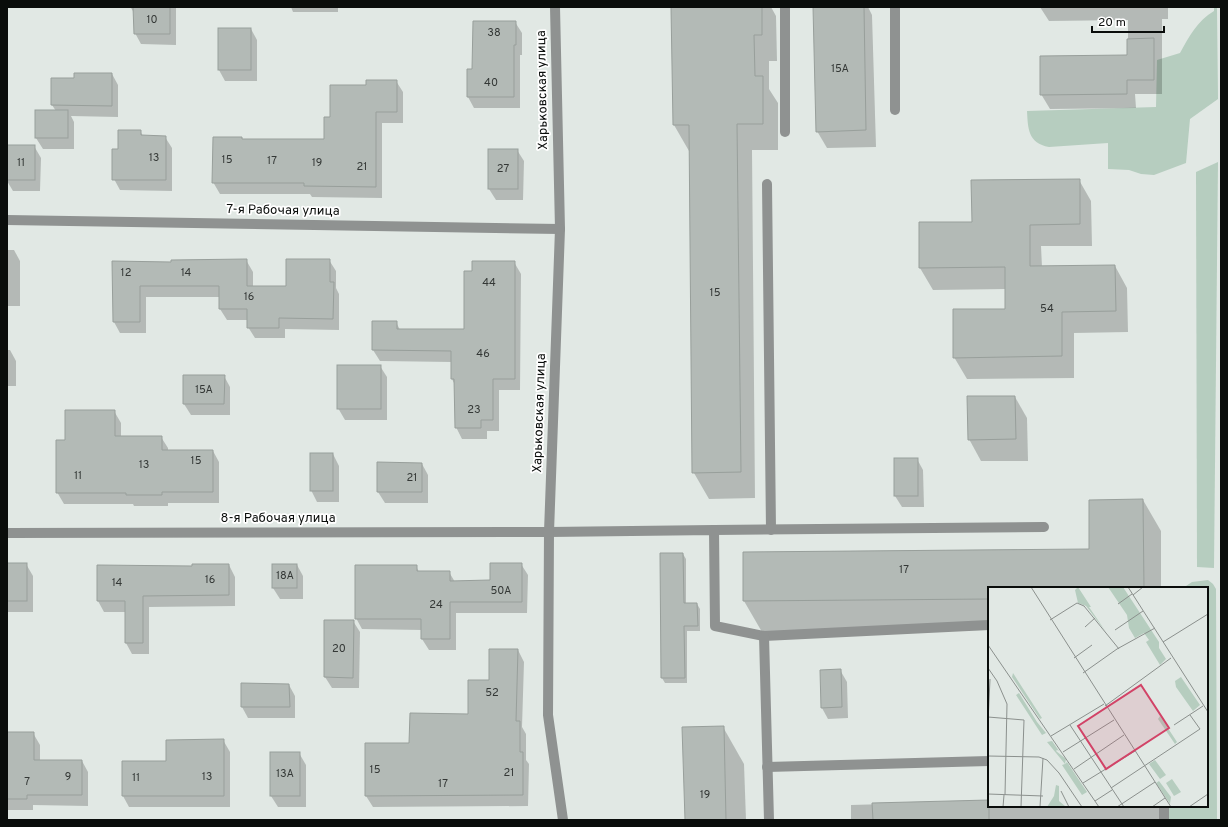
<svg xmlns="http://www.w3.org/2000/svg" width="1228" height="827" viewBox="0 0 1228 827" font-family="Overpass,sans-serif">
<rect width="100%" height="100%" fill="#e1e8e4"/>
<!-- green -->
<g fill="#b6cdbf">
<path d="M1214,7H1217L1218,99L1190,119L1186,163L1154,175L1141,174L1129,170L1108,169V143L1049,147C1028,143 1028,129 1027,111L1156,107L1157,60L1180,53C1189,37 1197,21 1214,11Z"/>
<polygon points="1218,162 1214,568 1197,567 1196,172"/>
<polygon points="1208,580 1213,584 1216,589 1217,820 1168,820 1168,806 1207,806 1207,588 1183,588 1192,582"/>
</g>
<!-- shadow -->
<g fill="#0003">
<polygon points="100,7 176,7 176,45 141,44 135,33 135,14 131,8"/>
<polygon points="291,7 338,7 338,12 293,12"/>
<polygon points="672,7 771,7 776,16 777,61 769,61 769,89 778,103 778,150 752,150 755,498 709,499 694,473 690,151 689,151 674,125"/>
<polygon points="814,7 868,7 872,15 876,147 827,148 817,131"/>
<polygon points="1040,7 1168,7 1168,19 1162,19 1162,94 1135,94 1136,108 1050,109 1041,94 1128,56 1128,20 1049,21"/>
<polygon points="515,22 522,33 522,55 520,55 520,108 474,108 468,97 473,70"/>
<polygon points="251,29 257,40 257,81 225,81 219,70"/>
<polygon points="112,74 118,85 118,117 71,116 74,122 74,149 43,149 36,138 56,111 52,105 52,79 75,79"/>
<polygon points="396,81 403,92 403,123 382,123 382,198 312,197 310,194 220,194 213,182 242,138 243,140 325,140 331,118 367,86"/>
<polygon points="140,131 143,136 165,137 172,148 172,191 120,190 114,179 119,150"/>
<polygon points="7,146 34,146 41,158 40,191 13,191 7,181"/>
<polygon points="517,150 524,161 523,200 496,200 489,189"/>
<polygon points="1079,180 1091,201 1092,246 1041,246 1042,267 1115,266 1127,288 1128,332 1074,333 1074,378 967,379 954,357 1006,310 1006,289 933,290 920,268 920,223 973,223"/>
<polygon points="7,250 14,250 20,261 20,306 7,306"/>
<polygon points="246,260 253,272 253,287 287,287 329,260 336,271 336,288 339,294 339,330 285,329 285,338 255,338 248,327 248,320 227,320 220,309 220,297 146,297 146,333 120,333 114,322 113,262 172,263"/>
<polygon points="514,262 521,274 520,390 499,390 499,431 487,431 487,439 462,439 456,427 455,385 452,379 452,362 380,361 373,350 396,322 400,330 465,330 473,272"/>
<polygon points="7,350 10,350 16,361 16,386 7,386"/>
<polygon points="380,366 387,377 387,420 345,420 338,408"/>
<polygon points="224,376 230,387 230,415 191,415 184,404"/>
<polygon points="1015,397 1027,418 1028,461 981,461 969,439"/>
<polygon points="114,411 121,423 121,437 161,437 168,448 168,451 213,451 219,462 219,503 168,503 168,506 134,506 133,504 64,504 57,492 66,441"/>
<polygon points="333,454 339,466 339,502 317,502 311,490"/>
<polygon points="917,459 923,470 924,507 902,507 895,496"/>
<polygon points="422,464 428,475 428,503 385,503 378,492"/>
<polygon points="1143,500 1161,531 1161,588 989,588 989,630 762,632 744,601 1090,550"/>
<polygon points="683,554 686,559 686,604 697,604 700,609 700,631 687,631 687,683 665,683 662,678"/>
<polygon points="7,564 26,564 33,576 33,612 8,612 7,610"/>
<polygon points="521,564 528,575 527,613 456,613 456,650 429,650 422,639 422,630 362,629 356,618 416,566 419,572 449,572 455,582 491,581"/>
<polygon points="229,565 235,577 235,606 149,607 149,654 132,654 126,643 126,612 104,612 98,601"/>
<polygon points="297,565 303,576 303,599 280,599 273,588"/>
<polygon points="353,621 360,632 359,688 332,688 325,677"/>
<polygon points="518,650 524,662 522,727 526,734 526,760 529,764 528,806 373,807 366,796 410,744 469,715"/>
<polygon points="840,670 847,682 848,718 828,719 822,708"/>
<polygon points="289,685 295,696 295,718 248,718 242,707"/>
<polygon points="723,727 744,764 746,820 686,820"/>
<polygon points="7,733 33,733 40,745 40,761 82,761 88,772 88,806 33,805 33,810 7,810"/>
<polygon points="223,740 230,752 230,807 129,807 123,796 167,762"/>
<polygon points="299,753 306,765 306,807 278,807 271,796"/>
<polygon points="989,801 989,806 1165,806 1165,820 851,820 851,805"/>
</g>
<!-- building -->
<g fill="#b3bab6" stroke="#989f9b">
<polygon points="133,7 170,7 170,34 134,34"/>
<polygon points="671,7 762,7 762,35 754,35 755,76 763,76 763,124 737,124 741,472 692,473 689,125 673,125"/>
<polygon points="813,7 864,7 866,130 816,132"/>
<polygon points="473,21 516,21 516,45 514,45 514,97 467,97 467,69 472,69"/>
<rect x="218" y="28" width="33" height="42"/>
<polygon points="1154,38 1154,80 1127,80 1127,94 1040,95 1040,56 1127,55 1127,39"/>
<polygon points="74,73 112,73 112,106 51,105 51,78 74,78"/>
<polygon points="366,80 397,80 397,112 376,112 376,187 304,186 304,183 212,183 213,137 242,137 242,139 324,139 324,117 330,117 330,85 366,85"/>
<rect x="35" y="110" width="33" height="28"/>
<polygon points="118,130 141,130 141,135 166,136 166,180 112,180 112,149 118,149"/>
<rect x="7" y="145" width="28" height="35"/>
<rect x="488" y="149" width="30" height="40"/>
<polygon points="1080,179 1080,224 1030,225 1030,266 1115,265 1116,311 1062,312 1062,356 953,358 953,309 1005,309 1005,267 919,268 919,222 972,222 971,180"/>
<polygon points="247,259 247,286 286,286 286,259 330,259 330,282 334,282 333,319 279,318 279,328 247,328 247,309 219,309 219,286 140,286 140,322 113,322 112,261 171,262 171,260"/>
<polygon points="472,261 515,261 515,379 493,379 493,420 481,420 481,428 455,428 454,379 451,379 451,351 372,350 372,321 397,321 397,329 464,329 464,271 472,271"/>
<rect x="337" y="365" width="44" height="44"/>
<polygon points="183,375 225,375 224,404 183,404"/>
<polygon points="967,396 1015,396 1016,439 968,440"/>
<polygon points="65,410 115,410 115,436 162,436 162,450 213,450 213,492 162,492 162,495 126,495 126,493 56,493 56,440 65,440"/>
<rect x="310" y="453" width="23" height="38"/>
<rect x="894" y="458" width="24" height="38"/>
<polygon points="377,462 422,463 422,492 377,492"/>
<polygon points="1143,499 1144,588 989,588 989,599 743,601 743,552 1089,549 1089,500"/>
<polygon points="660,553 683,553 684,603 697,603 698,626 684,626 685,678 661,678"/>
<rect x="7" y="563" width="20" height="38"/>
<polygon points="490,563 522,563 522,602 450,602 450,639 421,639 421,619 355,619 355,565 417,565 417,571 450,571 450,581 490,580"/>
<polygon points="192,564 229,564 229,595 143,596 143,643 125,643 125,601 97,601 97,565 192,566"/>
<rect x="272" y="564" width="25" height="24"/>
<polygon points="324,620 354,620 353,678 324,677"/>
<polygon points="489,649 518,649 516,721 520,721 520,752 523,752 523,795 365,796 365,743 409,743 410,713 468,714 468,680 489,680"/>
<polygon points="841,669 842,707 821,708 820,670"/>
<polygon points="241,683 289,684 290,707 241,707"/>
<polygon points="724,726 726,820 685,820 682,727"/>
<polygon points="7,732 34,732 34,760 82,760 82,795 27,795 27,799 7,799"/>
<polygon points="224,739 224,796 122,796 122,761 166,761 166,740"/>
<rect x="270" y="752" width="30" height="44"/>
<polygon points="989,800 989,820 873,820 872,803"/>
</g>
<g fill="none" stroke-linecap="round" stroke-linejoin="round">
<!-- lane -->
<g stroke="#8f9291" stroke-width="10">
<polyline points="895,110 895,7"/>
<polyline points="785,132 785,7"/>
<polyline points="767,184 771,530"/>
<polyline points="714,530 1044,527"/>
<polyline points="549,532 714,530 715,626 764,636 989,625"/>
<polyline points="764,636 769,820"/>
<polyline points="767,767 989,761"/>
<polyline points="1164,806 1164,820"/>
</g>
<!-- street -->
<g stroke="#8f9291" stroke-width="10">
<polyline points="555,7 560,229 549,532 548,715 563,820"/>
<polyline points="7,220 560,229"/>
<polyline points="7,533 549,532"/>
</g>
</g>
<g text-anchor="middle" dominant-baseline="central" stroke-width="3.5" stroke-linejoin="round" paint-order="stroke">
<!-- number labels -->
<g font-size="11" fill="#343836">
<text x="152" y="20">10</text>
<text x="494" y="33">38</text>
<text x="840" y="69">15А</text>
<text x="491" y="83">40</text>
<text x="154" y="158">13</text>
<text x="227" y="160">15</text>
<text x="272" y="161">17</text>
<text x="21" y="163">11</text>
<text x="317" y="163">19</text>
<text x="362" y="167">21</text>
<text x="503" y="169">27</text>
<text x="126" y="273">12</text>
<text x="186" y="273">14</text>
<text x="489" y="283">44</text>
<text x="715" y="293">15</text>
<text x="249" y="297">16</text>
<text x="1047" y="309">54</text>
<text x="483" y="354">46</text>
<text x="204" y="390">15А</text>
<text x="474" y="410">23</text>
<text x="196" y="461">15</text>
<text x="144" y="465">13</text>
<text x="78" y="476">11</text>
<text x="412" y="478">21</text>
<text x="904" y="570">17</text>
<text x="285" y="576">18А</text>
<text x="210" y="580">16</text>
<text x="117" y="583">14</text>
<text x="501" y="591">50А</text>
<text x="436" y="605">24</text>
<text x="339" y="649">20</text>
<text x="492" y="693">52</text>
<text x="375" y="770">15</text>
<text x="509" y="773">21</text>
<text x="285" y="774">13А</text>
<text x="68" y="777">9</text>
<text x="207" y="777">13</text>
<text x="136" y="778">11</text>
<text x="27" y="782">7</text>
<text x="443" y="784">17</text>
<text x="705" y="795">19</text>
</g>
<!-- street labels -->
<g font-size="13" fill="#0a0d0b" stroke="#fff">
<text transform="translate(543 90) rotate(-91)">Харьковская улица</text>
<text transform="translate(283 211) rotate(1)">7-я Рабочая улица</text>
<text transform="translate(540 413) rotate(-88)">Харьковская улица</text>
<text x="278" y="519">8-я Рабочая улица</text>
</g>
</g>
<!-- overview -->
<g transform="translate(988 587)">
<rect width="220" height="220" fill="#e1e8e4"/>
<path d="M90,0L103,20H101L118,45L98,19L90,16L87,3ZM120,0H135L171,55V61L178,72L172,78L158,55L161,53L156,46L147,51L141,41L139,28ZM25,86L54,131L52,132L24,90ZM193,90L212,118L205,124L188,100L187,94ZM31,106L49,135L58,146L54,148L28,108ZM172,129L189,155L187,157L170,132ZM64,154L71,164L69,163L68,164L78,172L77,177L79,175L99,205L94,208L74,178L77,177L59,155ZM167,173L178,188L172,192L161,177ZM184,192L193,205L186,209L178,196ZM171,194L183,210L182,217L168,196ZM68,198L71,199V214L77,219L59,220L66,209Z" fill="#b6cdbf"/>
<path fill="none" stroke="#8b908d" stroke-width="1" d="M43,0L183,220M140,0L220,125M145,8L155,0M130,17L144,7M62,33L89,16L96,19L131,62M97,40L107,31M127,43L155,24M175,55L220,27M0,58L111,220M86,71L104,58M0,81L9,94L19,117L17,208M95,86L129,62L167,41M117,119L183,71M0,130L36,133L33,220M0,136L2,92M82,138L136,220M186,138L215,119M63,149L116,117M75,165L126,133M0,169L51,170L59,173L71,186L94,220M86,182L136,148M95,196L147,164M123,201L212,142L202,128M73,204L81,220M0,207L55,209M107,214L124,203M15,220L16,208M52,220L55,171M129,220L167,195M164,220L177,211M201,220L220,207"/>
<path fill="#d24367" fill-opacity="0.15" stroke="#d24367" stroke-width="2" d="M153,98L181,141L118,182L90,139Z"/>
<rect width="220" height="220" fill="none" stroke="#0a0d0b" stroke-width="2"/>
</g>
<!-- border -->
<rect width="1228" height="827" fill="none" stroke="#0a0d0b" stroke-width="16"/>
<!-- scale -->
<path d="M1092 26v6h72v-6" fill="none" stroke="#0a0d0b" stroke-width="2"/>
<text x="1098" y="26" font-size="12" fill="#0a0d0b" stroke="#ffffff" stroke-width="3" paint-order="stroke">20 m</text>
</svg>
